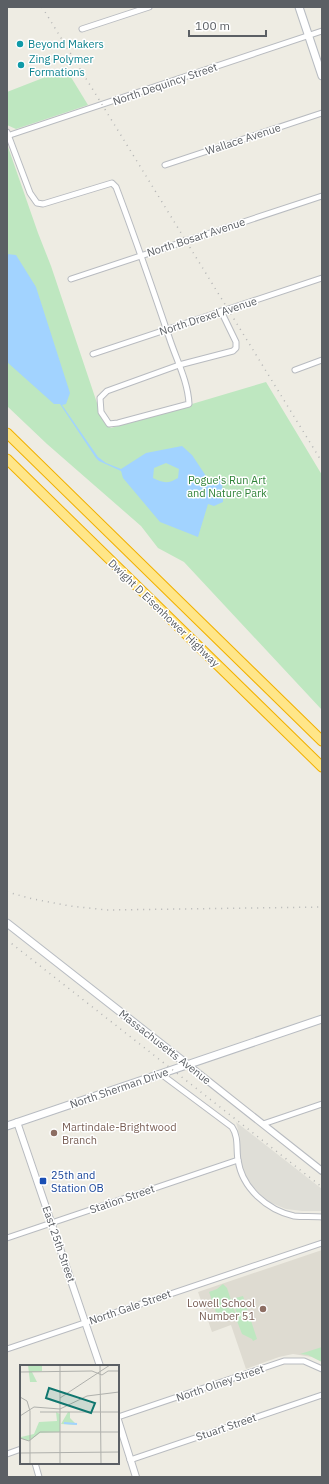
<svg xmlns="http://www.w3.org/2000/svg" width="329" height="1484" viewBox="0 0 329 1484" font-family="'IBM Plex Sans',sans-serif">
<rect width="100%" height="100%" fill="#eeece3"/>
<!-- industrial -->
<polygon fill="#dfded7" points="236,1122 322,1189 322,1211 302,1211 286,1209 269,1202 256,1190 246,1177 241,1165 239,1150 240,1137"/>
<!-- education -->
<polygon fill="#dedbd1" points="322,1250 322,1362 312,1357 293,1354 279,1357 246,1369 231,1325 212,1332 198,1292"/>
<!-- green -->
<g fill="#bee7c0">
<polygon points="66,69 88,105 16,129 7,125 7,92"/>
<path d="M7,144L38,233L51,266L99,409C102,416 104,424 111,428L266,382L322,475V710L184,562L158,548L141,526L47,444L7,406Z"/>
<polygon points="223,1284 227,1288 236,1315 219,1321 209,1292 217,1289"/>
<polygon points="243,1296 257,1339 253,1341 252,1339 242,1334 237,1321 239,1320 232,1299"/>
<polygon points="322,1347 322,1362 308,1355 300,1354"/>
</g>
<!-- water -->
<path fill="#a2d3ff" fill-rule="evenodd" d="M7,254L16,255L36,287L70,393L66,404L62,405L98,457L106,463L121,469L146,453L182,446L192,455L208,479L222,480L223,502L214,506L208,504L198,537L160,522L123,478L121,471L99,461L96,458L60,404H54L7,362ZM166,463L179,469L178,478C168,484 163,483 153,478L154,468Z"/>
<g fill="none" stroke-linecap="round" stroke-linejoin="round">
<!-- minor casing -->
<g stroke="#b8bbc0" stroke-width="7">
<g id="minor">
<polyline points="82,29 149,7"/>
<path d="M7,132L30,193L37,203L43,204L112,183L116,187C135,237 152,287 169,337C176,359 188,381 189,404L118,423L109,424L101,412L100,398L107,391L179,365L233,351L236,348V342L221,311"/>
<polyline points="7,136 322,31"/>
<polyline points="165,165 322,113"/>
<polyline points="71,279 322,196"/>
<polyline points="93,354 322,278"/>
<polyline points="295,370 322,360"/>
<path d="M161,1074L232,1127C239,1137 236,1149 238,1160C242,1188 267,1210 294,1216C303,1217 313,1216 322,1217"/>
<polyline points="263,1124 322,1104"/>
<polyline points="7,1238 238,1160"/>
<polyline points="7,1349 322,1243"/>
<polyline points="118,1417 284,1361 304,1361 322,1369"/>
<polyline points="7,1454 21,1449"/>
<polyline points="130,1460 322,1395"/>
<polyline points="35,1463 39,1477"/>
</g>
</g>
<!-- tertiary casing -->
<g stroke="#b8bbc0" stroke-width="8">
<g id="tertiary">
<polyline points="188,1065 322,1171"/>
<polyline points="17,1122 100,1366"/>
<polyline points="118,1420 136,1477"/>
</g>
</g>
<!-- secondary casing -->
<g stroke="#b8bcc2" stroke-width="9">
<g id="secondary">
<polyline points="299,7 322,76"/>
<polyline points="7,923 188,1065"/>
<polyline points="7,1126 322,1019"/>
</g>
</g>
<!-- motorway casing -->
<g stroke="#f1b000" stroke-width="11">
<g id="motorway">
<polyline points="7,433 322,741"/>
<polyline points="7,459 322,767"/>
</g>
</g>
<!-- minor -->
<use href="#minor" stroke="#fff" stroke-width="5"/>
<!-- tertiary -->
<use href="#tertiary" stroke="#fff" stroke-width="6"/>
<!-- secondary -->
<use href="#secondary" stroke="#fff" stroke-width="7"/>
<!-- motorway -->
<use href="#motorway" stroke="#ffe689" stroke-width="9"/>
<!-- rail -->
<g stroke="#b4b5b5" stroke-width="1.5" stroke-dasharray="1 5" stroke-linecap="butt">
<polyline points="42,7 322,462"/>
<polyline points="7,892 33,899 70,906 107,910 322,907"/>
<polyline points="7,940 322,1187"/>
</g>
</g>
<!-- markers -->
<g fill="#0f9aa8" stroke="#fff" stroke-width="1.5">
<circle cx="20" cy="44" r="4"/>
<circle cx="21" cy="65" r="4"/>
</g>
<g fill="#8d6e63" stroke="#fff" stroke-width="1.5">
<circle cx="54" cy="1133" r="4"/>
<circle cx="263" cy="1309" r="4"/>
</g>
<rect fill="#1a4fb4" stroke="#fff" stroke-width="1.5" x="39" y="1177" width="8" height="8" rx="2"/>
<g text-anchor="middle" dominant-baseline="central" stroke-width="3" stroke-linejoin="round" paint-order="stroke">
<!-- culture labels -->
<g font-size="11" fill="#0d838f" stroke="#fff" text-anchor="start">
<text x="28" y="44">Beyond Makers</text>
<text x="29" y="59">Zing Polymer<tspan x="29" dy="13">Formations</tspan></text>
</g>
<!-- street labels -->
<g font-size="11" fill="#5b5f64" stroke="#fff">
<text transform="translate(165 84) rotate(-19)">North Dequincy Street</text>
<text transform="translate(243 139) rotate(-18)">Wallace Avenue</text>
<text transform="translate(196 237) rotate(-18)">North Bosart Avenue</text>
<text transform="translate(208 316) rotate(-18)">North Drexel Avenue</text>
<text transform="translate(164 613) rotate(44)">Dwight D Eisenhower Highway</text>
<text transform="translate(165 1047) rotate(38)">Massachusetts Avenue</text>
<text transform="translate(119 1088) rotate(-19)">North Sherman Drive</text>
<text transform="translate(122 1199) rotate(-19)">Station Street</text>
<text transform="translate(59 1244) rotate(71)">East 25th Street</text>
<text transform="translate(130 1307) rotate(-19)">North Gale Street</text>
<text transform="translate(220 1383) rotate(-19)">North Olney Street</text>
<text transform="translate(226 1427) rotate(-19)">Stuart Street</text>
</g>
<!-- park labels -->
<g font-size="11" fill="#32843a" stroke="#fff">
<text x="227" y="480">Pogue's Run Art<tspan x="227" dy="13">and Nature Park</tspan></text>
</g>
<!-- education labels -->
<g font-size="11" fill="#785e54" stroke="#fff" text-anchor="start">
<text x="62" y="1127">Martindale-Brightwood<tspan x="62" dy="13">Branch</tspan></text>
<text x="255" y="1303" text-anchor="end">Lowell School<tspan x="255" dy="13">Number 51</tspan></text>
</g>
<!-- transit labels -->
<g font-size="11" fill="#164399" stroke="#fff" text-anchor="start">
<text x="51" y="1175">25th and<tspan x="51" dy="13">Station OB</tspan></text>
</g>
</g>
<!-- overview -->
<g transform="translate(20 1365)">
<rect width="99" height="99" fill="#eeece3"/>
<path d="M8,0H22V6L12,7L17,17H10ZM36,47L40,49V67L20,68L9,76L0,73V69L1,72L14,69L19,57L37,56ZM48,47H50V53L57,60L41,59Z" fill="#bee7c0"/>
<path fill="none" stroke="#a2d3ff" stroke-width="2" d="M44,58L57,59"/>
<path fill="none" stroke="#afb0ac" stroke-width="1" d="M40,0V99M80,0L81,99M0,7L72,6L82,10L88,6H99M0,32L7,36L10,46V99M40,33L90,0M20,47H99M0,51L14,42L40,44L67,31L99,27M0,73L9,76L20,67H99M0,88L99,87"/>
<path fill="#0f766e" fill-opacity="0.15" stroke="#0f766e" stroke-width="2" d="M29,23L75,38L71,48L26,33Z"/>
<rect width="99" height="99" fill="none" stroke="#5b5f64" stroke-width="2"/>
</g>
<!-- border -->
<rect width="329" height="1484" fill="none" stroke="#5b5f64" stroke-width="16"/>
<!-- scale -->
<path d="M189 30v6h77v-6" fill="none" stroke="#5b5f64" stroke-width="2"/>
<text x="195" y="30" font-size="12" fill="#5b5f64" stroke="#ffffff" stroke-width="3" paint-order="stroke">100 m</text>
</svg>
